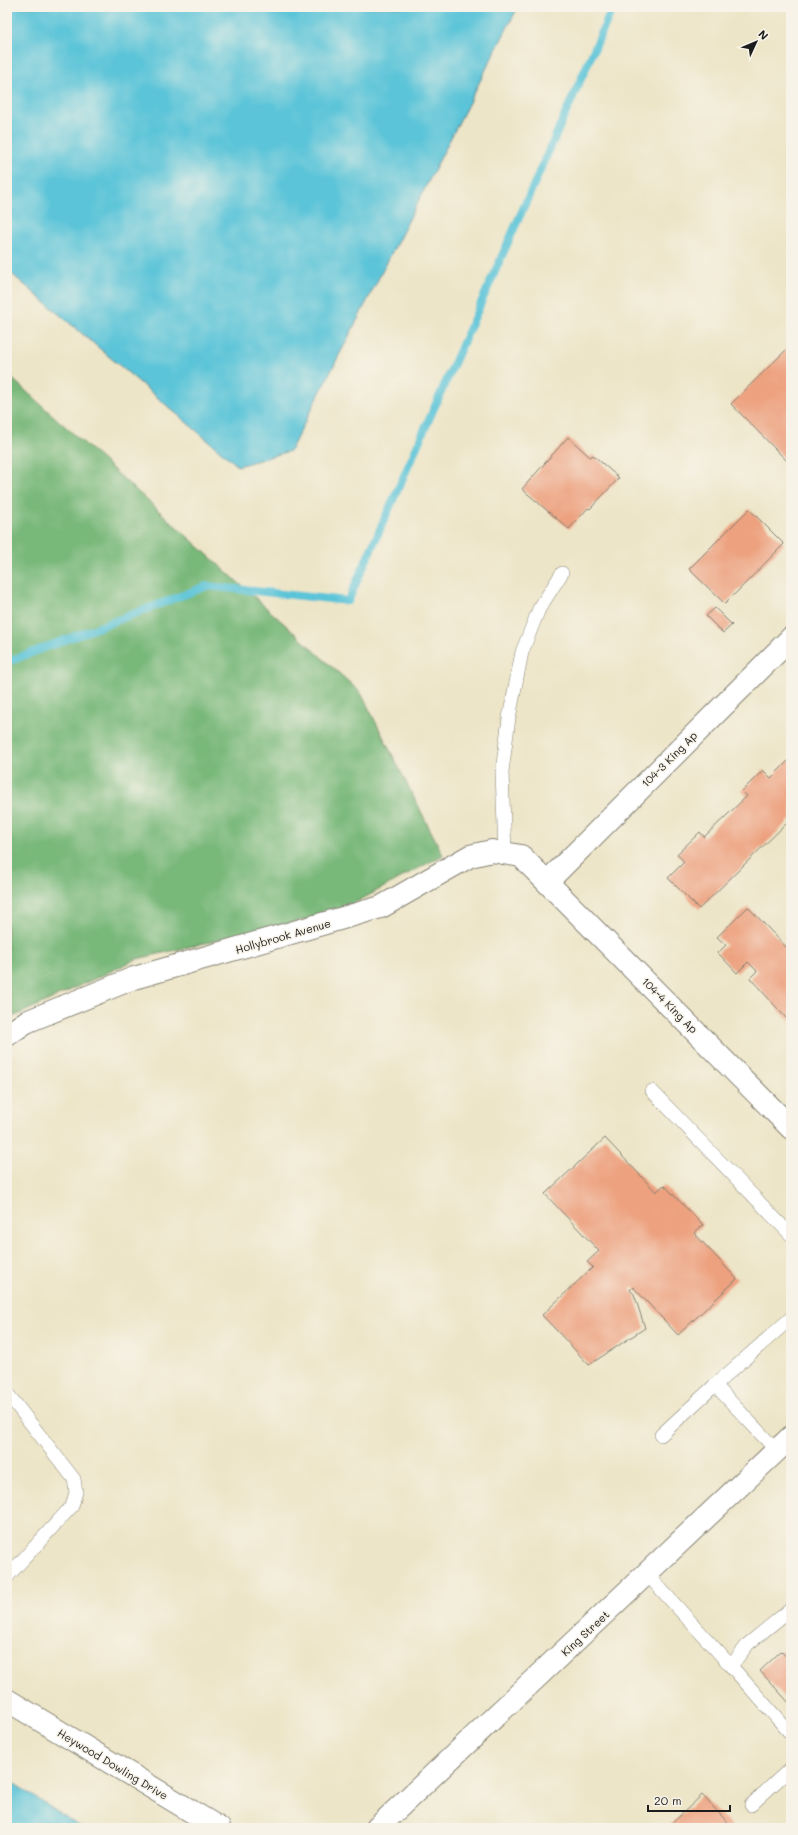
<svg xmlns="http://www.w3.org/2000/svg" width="798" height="1835" viewBox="0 0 798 1835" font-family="Mali,sans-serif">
<rect width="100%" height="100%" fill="#f7f3e8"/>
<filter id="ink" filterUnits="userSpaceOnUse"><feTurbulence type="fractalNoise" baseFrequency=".025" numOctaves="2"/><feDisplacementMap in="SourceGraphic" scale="8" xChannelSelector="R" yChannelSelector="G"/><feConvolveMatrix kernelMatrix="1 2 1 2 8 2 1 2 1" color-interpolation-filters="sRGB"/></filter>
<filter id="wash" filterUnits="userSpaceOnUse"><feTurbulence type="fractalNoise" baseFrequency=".012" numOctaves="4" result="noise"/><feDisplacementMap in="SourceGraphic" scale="16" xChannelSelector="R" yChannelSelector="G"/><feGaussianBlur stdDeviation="0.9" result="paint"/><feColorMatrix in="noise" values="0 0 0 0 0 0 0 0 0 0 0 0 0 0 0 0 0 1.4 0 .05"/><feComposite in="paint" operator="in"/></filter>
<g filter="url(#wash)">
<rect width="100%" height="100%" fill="#ede5c7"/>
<!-- forest -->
<polygon fill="#78b879" stroke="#4a6a4a" points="7,374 361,693 443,855 338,912 137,959 15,1016 7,1014"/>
<!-- water -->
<g fill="#5bc4d8" stroke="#3c707a">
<polygon points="7,7 518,7 290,451 238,466 7,270"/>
<polygon points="7,1779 82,1828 7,1828"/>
</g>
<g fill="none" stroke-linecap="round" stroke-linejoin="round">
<!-- stream -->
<polyline stroke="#5bc4d8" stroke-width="8" points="7,662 207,586 348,601 613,7"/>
</g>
<g id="blocks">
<!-- building -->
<g fill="#eda17f">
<polygon points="791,345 791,465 731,404"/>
<polygon points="568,437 590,457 593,455 619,478 590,509 588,508 569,529 522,489"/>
<polygon points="749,509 784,544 725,604 689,569"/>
<polygon points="715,608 732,625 723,633 706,616"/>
<polygon points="789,760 791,762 791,819 699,909 668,878 684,862 677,854 700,832 704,837 747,796 742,791 763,770 771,778"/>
<polygon points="748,907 791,952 791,1021 787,1017 786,1018 750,978 757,971 748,962 737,973 718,953 726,945 717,937"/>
<polygon points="605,1138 656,1192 664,1185 703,1225 694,1233 737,1279 678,1335 633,1287 630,1290 634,1294 645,1328 589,1365 542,1315 593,1267 587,1262 599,1251 545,1194"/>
<polygon points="781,1651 791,1662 791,1705 760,1671"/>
<polygon points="702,1795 733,1828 667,1828"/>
</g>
</g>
</g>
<g filter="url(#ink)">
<use href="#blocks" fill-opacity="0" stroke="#848072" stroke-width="1"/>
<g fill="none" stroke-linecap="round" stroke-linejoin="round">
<!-- service casing -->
<g stroke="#848072" stroke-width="14">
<g id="service">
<polyline points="505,853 502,772 509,718 522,652 539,609 562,573"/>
<polyline points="652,1091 791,1235"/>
<polyline points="7,1393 74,1479 76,1492 72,1506 7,1577"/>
<polyline points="661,1435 715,1385"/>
<polyline points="777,1451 715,1385 791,1318"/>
<polyline points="647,1574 731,1666 748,1644 791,1609"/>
<polyline points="731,1666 791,1734"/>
<polyline points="751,1805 791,1768"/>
</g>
</g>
<!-- minor casing -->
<g stroke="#848072" stroke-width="24">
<g id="minor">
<polyline points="548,881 791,638"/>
<polyline points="7,1035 26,1022 134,978 381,907 470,856 492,851 521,856 791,1128"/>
<polyline points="7,1700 219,1828"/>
</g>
</g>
<!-- tertiary casing -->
<g stroke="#848072" stroke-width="24">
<polyline id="tertiary" points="377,1828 791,1437"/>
</g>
<!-- service -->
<use href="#service" stroke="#fff" stroke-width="13"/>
<!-- minor -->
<use href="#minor" stroke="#fff" stroke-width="22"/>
<!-- tertiary -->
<use href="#tertiary" stroke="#fff" stroke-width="22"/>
</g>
</g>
<g text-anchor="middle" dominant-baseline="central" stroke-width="3" stroke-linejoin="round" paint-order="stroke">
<!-- street labels -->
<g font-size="11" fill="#1c1c1c" stroke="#f7f3e8">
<text transform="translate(669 759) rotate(-45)">104-3 King Ap</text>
<text transform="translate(283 936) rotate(-16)">Hollybrook Avenue</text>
<text transform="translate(670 1005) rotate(45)">104-4 King Ap</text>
<text transform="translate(585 1633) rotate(-43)">King Street</text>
<text transform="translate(113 1764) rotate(31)">Heywood Dowling Drive</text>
</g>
</g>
<!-- margin -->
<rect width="798" height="1835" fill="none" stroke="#f7f3e8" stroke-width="24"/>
<!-- north arrow -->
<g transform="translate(756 42) rotate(46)" stroke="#f7f3e8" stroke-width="3" paint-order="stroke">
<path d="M0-3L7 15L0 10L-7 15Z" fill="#1c1c1c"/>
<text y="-6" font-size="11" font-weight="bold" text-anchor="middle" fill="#1c1c1c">N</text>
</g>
<!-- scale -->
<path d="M648 1805v6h82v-6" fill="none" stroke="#1c1c1c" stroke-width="2"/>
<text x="654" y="1805" font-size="12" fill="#1c1c1c" stroke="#f7f3e8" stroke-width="3" paint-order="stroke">20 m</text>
</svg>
